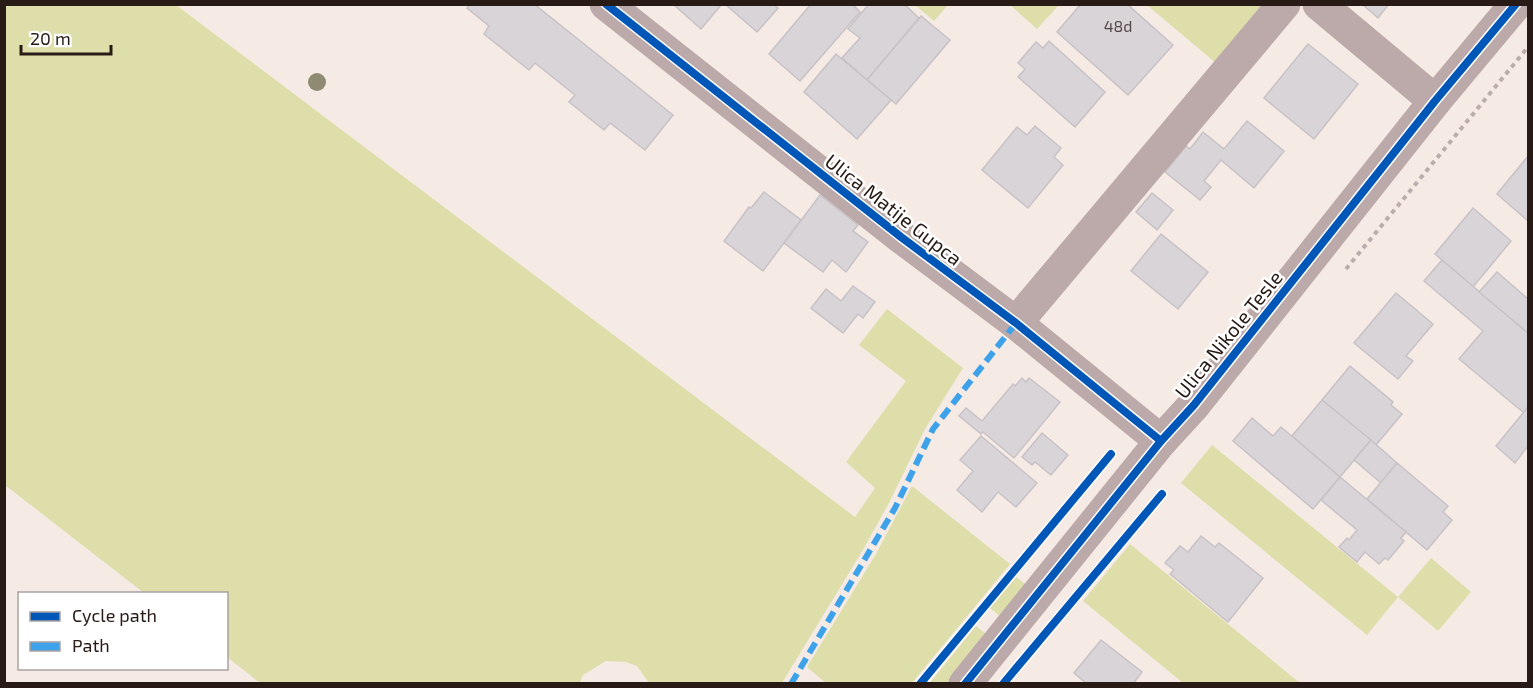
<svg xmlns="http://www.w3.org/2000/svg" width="1533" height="688" viewBox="0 0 1533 688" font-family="'Exo 2',sans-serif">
<rect width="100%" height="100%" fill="#f6eae5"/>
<!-- green -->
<g fill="#dedeab">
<polygon points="4,5 176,5 855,517 875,488 846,462 906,381 859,345 887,309 963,368 925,429 890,501 864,548 782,683 649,683 637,666 626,662 606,661 583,675 580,683 260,683 227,657 226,594 144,593 5,485"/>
<polygon points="915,5 948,5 934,21"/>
<polygon points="1010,5 1059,5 1037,29"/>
<polygon points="1147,5 1269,5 1217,64"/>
<polygon points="1212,445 1398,597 1431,558 1471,592 1438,631 1398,597 1367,635 1181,483"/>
<polygon points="912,486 1010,564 912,683 826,683 807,667 876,554"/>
<polygon points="1130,544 1300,683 1183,683 1083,601"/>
<polygon points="1016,577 1027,585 1001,617 990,608"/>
<polygon points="976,626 987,635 947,683 929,684"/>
</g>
<!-- building -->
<g fill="#d9d4d8" stroke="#c7c2c6" stroke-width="1.5">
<polygon points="470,4 534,4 673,115 645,150 610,123 604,130 569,102 575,95 535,63 529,70 484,34 489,26 467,8"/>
<polygon points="673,4 722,4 701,29"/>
<polygon points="725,4 773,4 778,8 757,32"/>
<polygon points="811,4 852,4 860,12 800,81 769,54"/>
<polygon points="869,4 904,4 919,18 867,80 842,58 860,38 848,29"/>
<polygon points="1081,4 1127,4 1173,45 1128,95 1057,32"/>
<polygon points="1362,4 1389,4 1378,18"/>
<polygon points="921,16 950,40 896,104 867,80"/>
<polygon points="1049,41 1105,92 1075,127 1018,77 1025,69 1018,63 1036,42 1043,48"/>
<polygon points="1308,44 1358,84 1314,139 1264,98"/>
<polygon points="836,54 891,100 857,139 804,92"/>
<polygon points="1247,121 1284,151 1254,188 1221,160 1204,181 1211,187 1200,200 1165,172 1186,146 1190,149 1203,132 1224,149"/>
<polygon points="1035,126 1061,148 1054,157 1063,165 1028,208 982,170 1017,127 1027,135"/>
<polygon points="1528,156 1528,221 1497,194"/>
<polygon points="764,192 801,220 763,271 724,241 749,207 751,208"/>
<polygon points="1152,193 1173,210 1157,230 1136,212"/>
<polygon points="820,195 858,225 853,231 868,242 846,272 832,260 823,272 784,243"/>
<polygon points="1473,208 1511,241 1473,287 1435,254"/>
<polygon points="1161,234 1208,272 1178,309 1131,271"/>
<polygon points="1442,260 1528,333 1528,407 1524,413 1459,359 1483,331 1424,281"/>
<polygon points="1497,272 1528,299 1528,333 1479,292"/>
<polygon points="853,286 875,302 863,318 858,314 843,333 811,308 826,289 841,301"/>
<polygon points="1396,293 1433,324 1406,356 1413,361 1398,379 1354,343"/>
<polygon points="1350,366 1393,402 1391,405 1402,414 1376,445 1322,400"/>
<polygon points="1022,378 1026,382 1029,378 1060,402 1014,458 983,432 981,434 959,416 966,408 982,421 1013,384 1015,386"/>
<polygon points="1322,400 1371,440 1340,477 1292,436"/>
<polygon points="1528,407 1528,446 1515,463 1496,446"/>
<polygon points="1252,418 1273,436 1281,427 1340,477 1313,509 1233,441"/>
<polygon points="1042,433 1068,455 1051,475 1035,462 1032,465 1022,457"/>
<polygon points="981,436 1037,483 1016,507 998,492 982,512 957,490 973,471 960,460"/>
<polygon points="1371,440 1397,463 1381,483 1354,460"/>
<polygon points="1397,463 1448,506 1443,512 1452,520 1427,550 1367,499"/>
<polygon points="1340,477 1406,532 1401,538 1404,541 1388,560 1385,558 1379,564 1365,552 1357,562 1339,547 1347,538 1349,540 1357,530 1321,500"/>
<polygon points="1201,536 1215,547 1219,543 1263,578 1228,622 1170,574 1174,570 1165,563 1180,546 1188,552"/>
<polygon points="1101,640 1142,672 1133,684 1087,684 1074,673"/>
</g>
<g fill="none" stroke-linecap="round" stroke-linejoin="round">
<!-- path -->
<polyline stroke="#bcadad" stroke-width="4" stroke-dasharray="4.5 4.5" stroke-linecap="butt" points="1346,269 1528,47"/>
<!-- street -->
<g stroke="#bca9aa" stroke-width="33">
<polyline points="606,4 901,237 1016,323 1161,441"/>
<polyline points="1319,4 1435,101"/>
<polyline points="1016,323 1284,4"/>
<polyline points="965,684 1161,441 1194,405 1435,101 1516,4"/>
</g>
<!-- quiet -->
<polyline stroke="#3ea2ea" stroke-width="6" stroke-dasharray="12 6" stroke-linecap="butt" points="791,684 895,508 933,429 1016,323"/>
<!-- cycleway casing -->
<g stroke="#fff" stroke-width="11">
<g id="cycleway">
<polyline points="606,4 901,237 1016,323 1161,441"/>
<polyline points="920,684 1111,454"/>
<polyline points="965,684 1161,441 1194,405 1435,101 1516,4"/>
<polyline points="1003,684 1162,494"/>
</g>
</g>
<!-- cycleway -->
<use href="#cycleway" stroke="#0057b8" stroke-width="8"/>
</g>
<!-- trees -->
<circle fill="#8f8b72" cx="317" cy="82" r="9"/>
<g text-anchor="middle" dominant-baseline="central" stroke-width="5" stroke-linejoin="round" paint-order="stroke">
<!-- number labels -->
<g font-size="16" fill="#544846">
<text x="1118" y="25">48d</text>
</g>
<!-- street labels -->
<g font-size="20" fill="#281a15" stroke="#fff">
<text transform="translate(894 209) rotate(38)">Ulica Matije Gupca</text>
<text transform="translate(1228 334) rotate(-51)">Ulica Nikole Tesle</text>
</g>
</g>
<!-- border -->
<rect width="1533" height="688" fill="none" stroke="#281a15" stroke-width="12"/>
<!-- legend -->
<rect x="18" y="592" width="210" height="78" fill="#ffffff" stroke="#a9a3a1" stroke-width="1.5"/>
<rect x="30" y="612" width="30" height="9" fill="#0057b8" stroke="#a9a3a1" stroke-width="1.5"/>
<text x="72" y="622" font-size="18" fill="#281a15">Cycle path</text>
<rect x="30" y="642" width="30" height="9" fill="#3ea2ea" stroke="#a9a3a1" stroke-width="1.5"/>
<text x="72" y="652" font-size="18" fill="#281a15">Path</text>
<!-- scale -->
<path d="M21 45v9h90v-9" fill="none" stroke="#281a15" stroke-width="3"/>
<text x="30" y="45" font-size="18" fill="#281a15" stroke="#ffffff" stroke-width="4.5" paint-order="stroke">20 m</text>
</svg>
